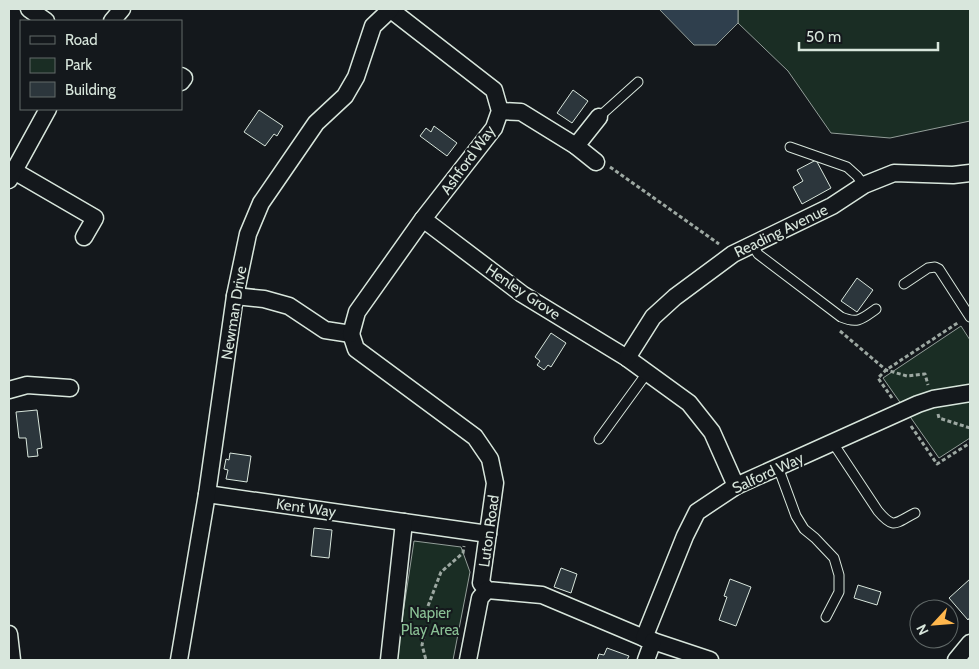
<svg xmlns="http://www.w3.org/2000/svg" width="979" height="669" viewBox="0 0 979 669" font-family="Cabin,sans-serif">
<rect width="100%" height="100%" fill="#14181c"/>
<!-- green -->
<g fill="#1a2d24" stroke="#939e99">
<polygon points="738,9 970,9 970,121 890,138 831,133 788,71 738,23"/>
<polygon points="961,326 970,340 970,438 939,458 883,378"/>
<polygon points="414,541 461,547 470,572 453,660 396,660"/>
</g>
<!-- water -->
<polygon fill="#2f3f4d" stroke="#939e99" points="659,9 738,9 738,23 716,45 694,45"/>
<!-- building -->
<g fill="#2c363c" stroke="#d8e6dc">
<polygon points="573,90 588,101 572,123 557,113"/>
<polygon points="259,110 283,126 277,136 274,134 265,146 244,132"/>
<polygon points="434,126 457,143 447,156 420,136 426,128 431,132"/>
<polygon points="816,160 831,188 802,204 793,187 803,181 797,170"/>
<polygon points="857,278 873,290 857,312 841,301"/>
<polygon points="551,333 566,343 551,367 548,365 544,370 537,365 540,361 535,357"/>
<polygon points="37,410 42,448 37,449 38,456 28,457 26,438 19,438 16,412"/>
<polygon points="230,453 251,456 247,482 226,479 228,470 224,469 226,459 229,460"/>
<polygon points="314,528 332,530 329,558 311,556"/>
<polygon points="561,568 577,574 571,593 554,587"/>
<polygon points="730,579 751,587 736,626 719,620 727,597 724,596"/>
<polygon points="970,579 970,617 968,620 949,598"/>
<polygon points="858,585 881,592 877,605 854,598"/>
<polygon points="607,648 629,656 627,660 597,660 599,654 604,655"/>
</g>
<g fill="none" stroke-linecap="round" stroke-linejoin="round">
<!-- lane casing -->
<g stroke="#d8e6dc" stroke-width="11">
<g id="lane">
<polyline points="599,117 638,82"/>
<polyline points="790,147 847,167 857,176 864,185"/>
<path d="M752,244L758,254L841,317C858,324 862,319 876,309"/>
<polyline points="904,284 928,268 935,267 939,269 970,317"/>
<polyline points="599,439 647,373"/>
<path d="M833,443L878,511C894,530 895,523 915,513"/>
<polyline points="778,467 796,516 804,529 815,538 834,558 839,575 839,592 826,617"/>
</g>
</g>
<!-- street casing -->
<g stroke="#d8e6dc" stroke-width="19">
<g id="street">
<polyline points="29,9 46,21"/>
<polyline points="112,21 122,9"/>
<polyline points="181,76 184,78 181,82"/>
<polyline points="500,111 521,112 576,146 596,162"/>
<polyline points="576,146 599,117"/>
<polyline points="14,171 95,218 84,237"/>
<polyline points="9,180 48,109"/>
<polyline points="423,219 522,294 627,358 689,403 712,432 736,486"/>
<polyline points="235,296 264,299 289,306 325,330 351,334"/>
<polyline points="351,334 356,349 475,437 490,459 495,483 481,583 487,590 542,595 644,638 710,660"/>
<polyline points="351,334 357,312 423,219 494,128 500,111 494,90 391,10"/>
<polyline points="627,358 653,317 675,297 733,254 832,206 864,185 894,173 953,175 970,173"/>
<polyline points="9,390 27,385 70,388"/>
<polyline points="207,494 488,534"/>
<polyline points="9,634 12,660"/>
<polyline points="644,638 685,536 697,512 736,486 918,404 933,399 970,393"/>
<polyline points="179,660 207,494 235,296 248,234 261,203 316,123 345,96 356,77 373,26 391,9"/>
<polyline points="389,660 404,522"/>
<polyline points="468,660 480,598 487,590"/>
<polyline points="646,660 653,641"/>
<polyline points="956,660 970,643"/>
</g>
</g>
<!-- path -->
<g stroke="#9da8a2" stroke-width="3" stroke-dasharray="4 2.5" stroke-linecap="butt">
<polyline points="610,167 719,244"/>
<polyline points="840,331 886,370 907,376 925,374 928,385"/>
<polyline points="892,398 878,378 886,370 959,322"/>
<polyline points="938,414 939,418 970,428"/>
<polyline points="911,426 937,464 970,443"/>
<polyline points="428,606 441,572 463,553 464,546"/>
<polyline points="424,636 422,645 426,660"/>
</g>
<!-- lane -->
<use href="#lane" stroke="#14181c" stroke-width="9"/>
<!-- street -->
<use href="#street" stroke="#14181c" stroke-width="16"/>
</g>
<g text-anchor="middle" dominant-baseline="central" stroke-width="4" stroke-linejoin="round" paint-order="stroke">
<!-- street labels -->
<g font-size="15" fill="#d8e6dc" stroke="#14181c">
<text transform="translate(468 160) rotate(-54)">Ashford Way</text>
<text transform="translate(781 231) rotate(-26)">Reading Avenue</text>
<text transform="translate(523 292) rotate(34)">Henley Grove</text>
<text transform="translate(234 313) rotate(-81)">Newman Drive</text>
<text transform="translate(768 473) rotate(-25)">Salford Way</text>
<text transform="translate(306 508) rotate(8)">Kent Way</text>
<text transform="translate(489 531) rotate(-82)">Luton Road</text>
</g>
<!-- park labels -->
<g font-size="15" fill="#8ac095" stroke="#14181c">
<text x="430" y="613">Napier<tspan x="430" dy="17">Play Area</tspan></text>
</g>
</g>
<!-- border -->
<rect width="979" height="669" fill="none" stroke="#d8e6dc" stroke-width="20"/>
<!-- legend -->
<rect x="20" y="20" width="162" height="90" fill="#14181c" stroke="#626a69"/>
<rect x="30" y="36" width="25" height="8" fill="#14181c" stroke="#626a69"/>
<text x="65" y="45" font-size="15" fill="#d8e6dc">Road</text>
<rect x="30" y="58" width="25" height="15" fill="#1a2d24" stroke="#626a69"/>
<text x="65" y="70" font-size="15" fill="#d8e6dc">Park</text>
<rect x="30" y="82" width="25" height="15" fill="#2c363c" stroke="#626a69"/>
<text x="65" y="95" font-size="15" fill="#d8e6dc">Building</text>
<!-- north arrow -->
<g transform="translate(934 624) rotate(244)"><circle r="24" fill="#14181c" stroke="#626a69"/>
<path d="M0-4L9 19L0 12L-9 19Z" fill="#ffb74d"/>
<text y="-8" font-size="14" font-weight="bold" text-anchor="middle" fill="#d8e6dc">N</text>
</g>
<!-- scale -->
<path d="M799 42v8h139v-8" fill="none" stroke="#d8e6dc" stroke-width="2.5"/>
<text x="806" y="42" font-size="15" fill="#d8e6dc" stroke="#14181c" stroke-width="4" paint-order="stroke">50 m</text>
</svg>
